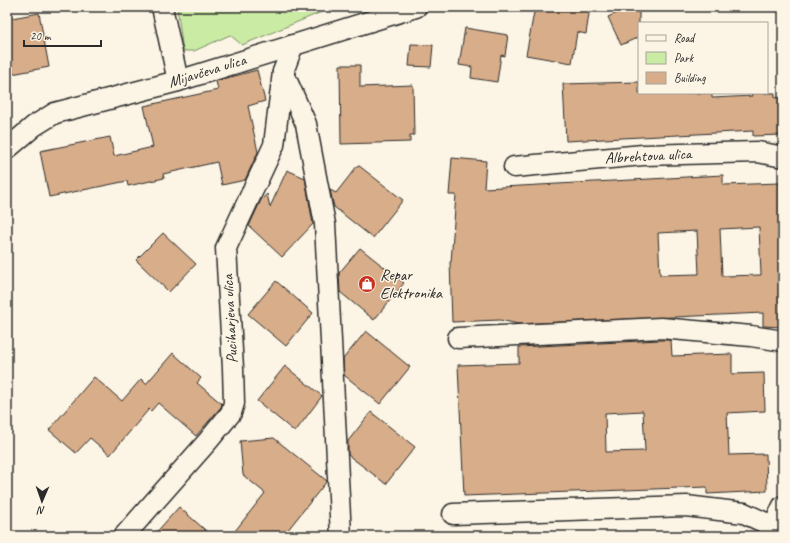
<svg xmlns="http://www.w3.org/2000/svg" width="790" height="543" viewBox="0 0 790 543" font-family="Caveat,sans-serif">
<rect width="100%" height="100%" fill="#fcf5e5"/>
<filter id="ink" filterUnits="userSpaceOnUse"><feTurbulence type="fractalNoise" baseFrequency=".025" numOctaves="2"/><feDisplacementMap in="SourceGraphic" scale="8" xChannelSelector="R" yChannelSelector="G"/><feConvolveMatrix kernelMatrix="1 2 1 2 8 2 1 2 1" color-interpolation-filters="sRGB"/></filter>
<g filter="url(#ink)">
<!-- green -->
<polygon fill="#caeba3" stroke="#7a8b67" points="177,7 343,7 324,11 242,45 230,35 194,51 183,51"/>
<!-- building -->
<g fill="#d8ad89" stroke="#2b2b2b" fill-rule="evenodd">
<polygon points="535,7 590,7 586,34 577,32 572,63 526,55"/>
<polygon points="630,7 639,7 639,37 621,45 608,17"/>
<polygon points="39,13 49,67 7,75 7,19"/>
<polygon points="465,28 508,35 505,56 501,55 497,82 471,78 472,67 459,65"/>
<polygon points="411,44 433,45 431,67 409,66"/>
<polygon points="340,65 360,65 360,87 413,85 414,135 410,135 410,142 341,144"/>
<polygon points="257,70 265,101 248,106 258,152 245,180 222,185 217,162 163,174 164,178 128,186 127,181 49,197 40,151 110,137 114,156 153,147 144,106 218,90 216,81"/>
<polygon points="639,82 639,93 712,93 712,98 752,96 751,93 775,93 775,98 783,97 783,135 753,136 753,131 566,141 563,84"/>
<path d="M452,158L486,161L484,188L723,175V185L780,183L781,199H783V327L763,326V313L518,324L500,320L452,322L450,262H451L456,195H449ZM759,227L761,275L722,276L720,229ZM697,231L699,274L660,275L658,233Z"/>
<polygon points="358,165 403,200 373,238 334,207 330,190 336,193"/>
<polygon points="287,170 305,178 313,224 282,257 249,226 261,200 267,194 270,207"/>
<polygon points="163,233 196,264 169,292 136,260"/>
<polygon points="360,248 404,283 374,320 340,292 339,273"/>
<polygon points="276,281 313,313 286,346 248,314"/>
<polygon points="366,331 410,367 380,404 344,375 343,359"/>
<path d="M661,340H671L672,356L732,354V374L764,373L765,411L727,413L729,455L766,454L767,491L707,494V487L464,496L458,365L519,363V347ZM643,411L645,451L606,452L605,413Z"/>
<polygon points="173,353 201,378 197,383 222,404 221,407 196,436 158,403 151,411 149,409 110,455 90,438 76,453 49,430 94,377 122,401 141,379 146,384"/>
<polygon points="285,366 322,396 295,432 257,401"/>
<polygon points="371,412 415,447 386,484 348,455 348,441"/>
<polygon points="274,438 327,481 283,536 231,536 265,493 243,475 240,441"/>
<polygon points="179,507 212,536 153,536"/>
</g>
<g fill="none" stroke-linecap="round" stroke-linejoin="round">
<!-- street casing -->
<g stroke="#2b2b2b" stroke-width="23">
<g id="street">
<polyline points="162,7 178,81"/>
<polyline points="293,45 283,72 306,124 325,224 341,536"/>
<polyline points="7,149 34,126 55,113 178,81 416,7"/>
<polyline points="514,167 643,155 758,152 783,157"/>
<polyline points="458,338 661,328 751,336 783,341"/>
<polyline points="453,514 686,506 744,513 772,526"/>
<polyline points="124,536 208,441 231,413 234,403 233,368 226,248 274,145 283,72"/>
<polyline points="768,536 783,506"/>
</g>
</g>
<!-- street -->
<use href="#street" stroke="#fcf5e5" stroke-width="20"/>
</g>
</g>
<!-- icons -->
<defs>
<g id="shop-disc" transform="scale(0.9)"><circle r="9.5" fill="#c8321e" stroke="#fcf5e5"/><path d="M-5-2.5h2.3a2.7 3.5 0 0 1 5.4 0H5L5.5 6h-11ZM-1.5-2.5h3a1.5 2.3 0 0 0-3 0Z" fill="#fff"/></g>
</defs>
<g fill-rule="evenodd">
<use href="#shop-disc" x="367" y="284"/>
</g>
<g text-anchor="middle" dominant-baseline="central" stroke-width="3" stroke-linejoin="round" paint-order="stroke">
<!-- street labels -->
<g font-size="16" fill="#2b2b2b" stroke="#fcf5e5">
<text transform="translate(207 71) rotate(-17)">Mijavčeva ulica</text>
<text transform="translate(648 156) rotate(-3)">Albrehtova ulica</text>
<text transform="translate(230 319) rotate(-93)">Puciharjeva ulica</text>
</g>
<!-- poi labels -->
<g font-size="16" fill="#2b2b2b" stroke="#fcf5e5" text-anchor="start">
<text x="380" y="275">Repar<tspan x="380" dy="18">Elektronika</tspan></text>
</g>
</g>
<!-- margin -->
<rect width="790" height="543" fill="none" stroke="#fcf5e5" stroke-width="24"/>
<rect x="12" y="12" width="766" height="519" fill="none" stroke="#2b2b2b" stroke-width="1.5" filter="url(#ink)"/>
<!-- legend -->
<rect x="638" y="22" width="130" height="72" fill="#fcf5e5" stroke="#a8a49b"/>
<rect x="646" y="35" width="20" height="6" fill="#fcf5e5" stroke="#a8a49b"/>
<text x="674" y="42" font-size="12" fill="#2b2b2b">Road</text>
<rect x="646" y="52" width="20" height="12" fill="#caeba3" stroke="#a8a49b"/>
<text x="674" y="62" font-size="12" fill="#2b2b2b">Park</text>
<rect x="646" y="72" width="20" height="12" fill="#d8ad89" stroke="#a8a49b"/>
<text x="674" y="82" font-size="12" fill="#2b2b2b">Building</text>
<!-- north arrow -->
<g transform="translate(42 501) rotate(182)" stroke="#fcf5e5" stroke-width="3" paint-order="stroke">
<path d="M0-3L7 15L0 10L-7 15Z" fill="#2b2b2b"/>
<text y="-6" font-size="11" font-weight="bold" text-anchor="middle" fill="#2b2b2b">N</text>
</g>
<!-- scale -->
<path d="M24 40v6h77v-6" fill="none" stroke="#2b2b2b" stroke-width="2"/>
<text x="30" y="40" font-size="12" fill="#2b2b2b" stroke="#fcf5e5" stroke-width="3" paint-order="stroke">20 m</text>
</svg>
